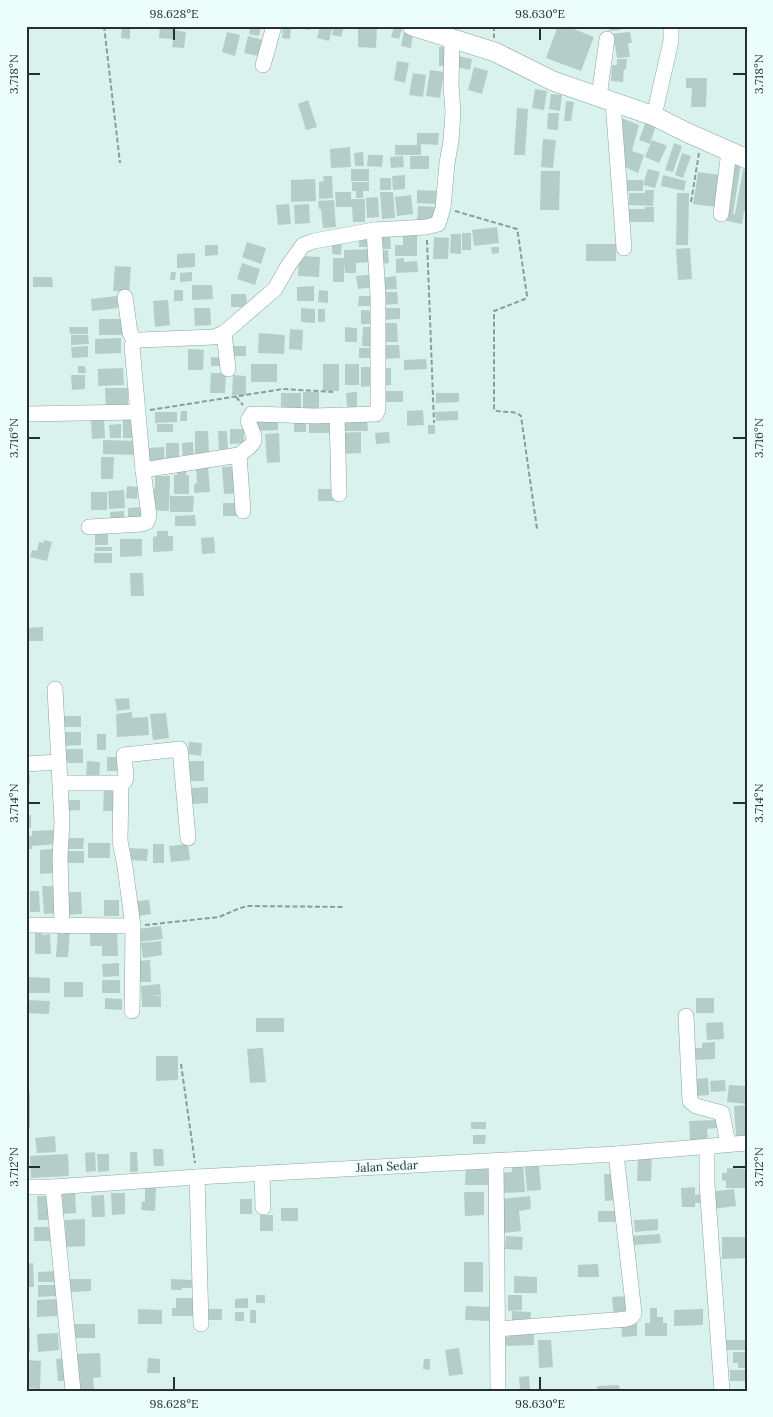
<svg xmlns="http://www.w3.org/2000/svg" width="773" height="1417" viewBox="0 0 773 1417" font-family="Lora,serif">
<rect width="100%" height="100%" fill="#daf2ee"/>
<!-- building -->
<g fill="#b5cdc8">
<polygon points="122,26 130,26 130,39 121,38"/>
<polygon points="160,26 173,26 173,39 159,38"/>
<polygon points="251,26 261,26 259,36 249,34"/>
<polygon points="283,26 291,26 290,39 282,38"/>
<polygon points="292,26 310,26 309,30 291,27"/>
<polygon points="320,26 333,26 329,41 317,38"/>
<polygon points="334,26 344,26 341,37 332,35"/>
<polygon points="358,26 377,26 376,48 358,47"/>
<polygon points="558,26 566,26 594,37 581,71 546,58"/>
<polygon points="609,26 620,26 620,30 609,31"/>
<polygon points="394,27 402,29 399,39 391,37"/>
<polygon points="175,30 186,32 184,48 172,47"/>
<polygon points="404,31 413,33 411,48 401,46"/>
<polygon points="227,32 240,35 235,56 222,52"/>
<polygon points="630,32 632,43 628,43 630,57 617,58 615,45 610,45 609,34"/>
<polygon points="248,36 263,40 259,56 244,53"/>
<rect x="439" y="47" width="9" height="19"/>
<polygon points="458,56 472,59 470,70 456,67"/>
<polygon points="617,59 627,59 626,70 624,69 623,82 611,81 612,65 617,65"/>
<polygon points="397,61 409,63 405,83 394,80"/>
<polygon points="474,67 488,71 482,94 468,90"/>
<polygon points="430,70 444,72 440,98 426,96"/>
<polygon points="413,73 426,75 423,97 409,95"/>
<polygon points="686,78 707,78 706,107 691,107 692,88 686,88"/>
<polygon points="535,89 547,91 544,110 532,108"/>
<polygon points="551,94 562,95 560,111 549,109"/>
<polygon points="308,100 317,127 306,130 298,104"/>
<polygon points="566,101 574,102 571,121 564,121"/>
<polygon points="517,108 528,109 525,155 514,155"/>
<polygon points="548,113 559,113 558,130 547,129"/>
<polygon points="619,117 639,125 632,151 644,155 638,173 622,166"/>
<polygon points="646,121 656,125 650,144 639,140"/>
<polygon points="417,133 439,133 438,145 421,144 421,155 395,155 395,145 417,145"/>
<polygon points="543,139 556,140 553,168 541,167"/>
<polygon points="652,140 667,146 659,163 645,157"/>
<polygon points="674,143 682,146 673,172 665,170"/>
<polygon points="350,147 351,167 331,168 330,149"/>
<polygon points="363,152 364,166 355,166 354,153"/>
<polygon points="682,153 691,156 683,178 675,175"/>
<polygon points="368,155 383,155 382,167 367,166"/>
<polygon points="403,156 404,167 391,168 390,157"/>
<rect x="410" y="156" width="19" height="13"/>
<polygon points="733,162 741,163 733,214 735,214 743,170 747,171 747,212 744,211 742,224 723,220"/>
<rect x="351" y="169" width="18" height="12"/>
<polygon points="648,169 660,172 655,188 643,185"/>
<polygon points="541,171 560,171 559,210 540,210"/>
<polygon points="698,172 720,175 716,207 693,204"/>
<polygon points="405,175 405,189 393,190 392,176"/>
<polygon points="663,175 686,181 684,191 661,186"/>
<polygon points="323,176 332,176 333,198 319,199 319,182 324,181"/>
<rect x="380" y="178" width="11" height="12"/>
<polygon points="315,179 316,201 291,202 291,180"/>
<rect x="626" y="180" width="17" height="11"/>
<polygon points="352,182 369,182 369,191 363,191 363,198 356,198 356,191 352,191"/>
<polygon points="417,190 438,191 437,204 417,203"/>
<polygon points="645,190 654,190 653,206 629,205 629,193 645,193"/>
<polygon points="335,192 351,192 351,199 365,199 365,222 353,222 352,207 336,207"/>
<polygon points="380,192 393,192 395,218 382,219"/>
<polygon points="677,193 689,193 688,245 676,245"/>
<polygon points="411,195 413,214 397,216 395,197"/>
<polygon points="378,197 379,217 367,218 366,198"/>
<polygon points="334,200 336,227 323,228 321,209 319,209 318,201"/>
<polygon points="289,204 291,224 278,225 276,205"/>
<polygon points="309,204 310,223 295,224 294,205"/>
<polygon points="418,206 437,207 437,221 417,221"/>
<polygon points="645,207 654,207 654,222 629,222 629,209 645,209"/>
<polygon points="497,227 499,243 474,246 472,230"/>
<polygon points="403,231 417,231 417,256 395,256 395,245 403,245"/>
<rect x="462" y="233" width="9" height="17"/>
<polygon points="451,234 461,234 461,254 450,253"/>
<polygon points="378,235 390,235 391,249 379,249"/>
<polygon points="434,237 449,238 448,259 433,259"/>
<rect x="359" y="239" width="8" height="8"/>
<polygon points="247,242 266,248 261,264 242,257"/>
<polygon points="332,242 342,243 341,255 332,254"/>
<rect x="586" y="244" width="30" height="17"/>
<polygon points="205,245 218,245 218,255 205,256"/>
<polygon points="491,247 499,247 499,253 492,254"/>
<polygon points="690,248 692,279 678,280 676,249"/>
<polygon points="373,249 374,262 356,263 356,273 345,273 344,263 344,282 333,282 333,258 344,258 344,250"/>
<polygon points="388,250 389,263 380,264 379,251"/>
<polygon points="195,253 195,267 177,268 177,254"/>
<polygon points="299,256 320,257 319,277 298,276"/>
<polygon points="404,258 404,262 417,261 418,272 396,273 396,259"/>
<polygon points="242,263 260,269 255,285 237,279"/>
<polygon points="115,266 131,267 129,292 113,291"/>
<polygon points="171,272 176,272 175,280 170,280"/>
<polygon points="192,272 192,281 180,282 180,273"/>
<polygon points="375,274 376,287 358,289 356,276"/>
<polygon points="396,276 397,289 381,290 380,278"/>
<polygon points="33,277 52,277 53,287 33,287"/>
<polygon points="192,285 212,285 213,299 192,300"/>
<polygon points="314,286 314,301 297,301 297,287"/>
<rect x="174" y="290" width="9" height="11"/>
<polygon points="319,290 328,291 328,303 318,302"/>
<polygon points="380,292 397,292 398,304 381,305"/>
<polygon points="231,294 246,294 247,307 231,307"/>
<polygon points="117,296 118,308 92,311 91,299"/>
<polygon points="359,296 373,296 372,306 358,306"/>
<polygon points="168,300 170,325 155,327 153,301"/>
<polygon points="194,308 210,308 211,325 195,326"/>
<polygon points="301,308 315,309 315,323 301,322"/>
<polygon points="381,308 400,308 400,319 381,320"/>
<rect x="318" y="309" width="7" height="13"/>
<polygon points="361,310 375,311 375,324 361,324"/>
<rect x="99" y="319" width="26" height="16"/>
<polygon points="383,323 397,323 398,342 383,342"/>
<polygon points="69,327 88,327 88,334 70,334"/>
<polygon points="345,327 357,328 357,342 345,342"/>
<polygon points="363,327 375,327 374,347 362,346"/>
<polygon points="290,329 303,330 302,350 289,349"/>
<polygon points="259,333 285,335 284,354 258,353"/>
<polygon points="71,335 88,335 89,344 71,345"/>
<polygon points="121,338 121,353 95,354 95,339"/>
<polygon points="382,345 399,345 400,358 383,359"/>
<polygon points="88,346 88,357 72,358 71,347"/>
<rect x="233" y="346" width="13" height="10"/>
<rect x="359" y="348" width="15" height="10"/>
<polygon points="188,349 204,350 203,370 188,370"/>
<polygon points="211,357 222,358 222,366 211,366"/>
<polygon points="426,359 427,369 404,370 404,360"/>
<rect x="251" y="364" width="26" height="18"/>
<rect x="323" y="364" width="16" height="27"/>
<rect x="345" y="364" width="14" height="21"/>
<polygon points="78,366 85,366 86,373 78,373"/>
<polygon points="361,367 373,367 373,386 361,387"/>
<polygon points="123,368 124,385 98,386 98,369"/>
<polygon points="381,368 391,368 391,385 381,386"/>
<polygon points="211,373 226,373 225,393 210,393"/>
<polygon points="71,375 85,375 85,389 72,390"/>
<polygon points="233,375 246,376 246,395 232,395"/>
<polygon points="105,388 128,388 128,407 106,408"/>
<rect x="381" y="391" width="22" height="11"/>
<rect x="303" y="392" width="16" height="20"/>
<polygon points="357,392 357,407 347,407 346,393"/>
<rect x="281" y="393" width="20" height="19"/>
<polygon points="436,393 459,393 459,402 436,403"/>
<polygon points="423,410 424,425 407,426 407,411"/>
<polygon points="181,411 187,411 187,421 180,421"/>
<polygon points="458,411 458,420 436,421 435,412"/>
<polygon points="155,412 177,412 177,422 155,423"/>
<polygon points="123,418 134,418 135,438 123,438"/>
<polygon points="278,418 278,430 257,431 257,419"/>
<polygon points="367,418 368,431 339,431 338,419"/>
<rect x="294" y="419" width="12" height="13"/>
<polygon points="91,420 104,420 105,438 92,439"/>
<rect x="309" y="420" width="21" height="13"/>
<polygon points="121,424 121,438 110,438 109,425"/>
<rect x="157" y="424" width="16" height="8"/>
<rect x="428" y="425" width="7" height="9"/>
<polygon points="230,429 244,429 244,443 230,444"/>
<polygon points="195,431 208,431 209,454 195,454"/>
<polygon points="218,431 227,431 228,451 219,451"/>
<polygon points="361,432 361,453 341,454 340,433"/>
<polygon points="389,432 390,443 376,444 375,433"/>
<polygon points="279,433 280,462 267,463 265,434"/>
<polygon points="103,440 137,441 136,455 103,454"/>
<polygon points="193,442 194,461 183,461 182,443"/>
<rect x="166" y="443" width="13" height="16"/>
<polygon points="164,447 165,464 149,465 147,448"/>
<polygon points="101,457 114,457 113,479 101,479"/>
<polygon points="238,466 240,493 224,494 222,467"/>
<polygon points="208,467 210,492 194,493 194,484 197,483 196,468"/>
<polygon points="177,471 186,471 186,475 189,475 189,494 174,494 174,475 177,475"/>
<polygon points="155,476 170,476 169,511 149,510 149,489 155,489"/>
<polygon points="127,486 138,487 137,499 126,498"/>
<rect x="318" y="489" width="17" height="12"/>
<polygon points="124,490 125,508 109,509 108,491"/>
<rect x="91" y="492" width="16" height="18"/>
<polygon points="170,496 194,496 193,512 170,512"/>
<rect x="223" y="503" width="17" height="13"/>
<polygon points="142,507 143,521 128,522 128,508"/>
<polygon points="124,511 125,523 111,525 110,512"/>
<polygon points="195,515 196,526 175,526 175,516"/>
<polygon points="157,531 168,531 168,536 173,536 173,551 153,552 153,537 157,536"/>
<rect x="95" y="532" width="13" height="13"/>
<polygon points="214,537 215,553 202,554 201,538"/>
<polygon points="120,539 142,539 142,556 120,557"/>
<polygon points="44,540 52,542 47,561 30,557 32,550 37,551 39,542 44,543"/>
<rect x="95" y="547" width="17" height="4"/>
<rect x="94" y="553" width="18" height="10"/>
<polygon points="130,573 143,573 144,596 131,596"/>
<polygon points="43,627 43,641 26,641 26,628"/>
<polygon points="129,698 130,709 117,711 115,699"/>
<polygon points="132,712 132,718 148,717 149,735 117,737 116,714"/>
<polygon points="166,713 169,738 153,740 150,714"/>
<rect x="63" y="716" width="18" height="11"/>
<polygon points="61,732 81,732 81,745 61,746"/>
<rect x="97" y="734" width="9" height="16"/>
<polygon points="189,742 202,743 201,756 188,754"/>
<rect x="61" y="749" width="22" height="14"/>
<polygon points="107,757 118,757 117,771 107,771"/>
<polygon points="87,761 100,762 99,781 86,780"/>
<rect x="187" y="761" width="17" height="20"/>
<polygon points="29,767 30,785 26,785 26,768"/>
<polygon points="208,787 208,803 192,804 192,788"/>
<polygon points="104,790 116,791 115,811 103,811"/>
<polygon points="64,800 80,800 80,810 64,811"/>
<rect x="26" y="815" width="5" height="13"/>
<polygon points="56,830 56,844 32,846 32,849 26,849 26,836 32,836 32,831"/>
<polygon points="69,838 84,838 83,849 68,849"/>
<rect x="88" y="843" width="22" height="15"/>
<rect x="153" y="844" width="11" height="19"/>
<polygon points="188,844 190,860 171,862 169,846"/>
<polygon points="130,848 148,849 147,861 129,860"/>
<polygon points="53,849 54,873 40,874 40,850"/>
<rect x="63" y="851" width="21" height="12"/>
<polygon points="42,886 57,886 59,913 44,914"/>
<polygon points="30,891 39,891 40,912 30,912"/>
<polygon points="67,892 81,892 82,914 67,915"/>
<rect x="104" y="900" width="15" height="16"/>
<polygon points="149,900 151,914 137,916 136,901"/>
<polygon points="161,926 163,939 139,942 137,929"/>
<polygon points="35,927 42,927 42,935 50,934 51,954 35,954"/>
<polygon points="117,927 118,956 102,956 102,946 90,946 90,932"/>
<polygon points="58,929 70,930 68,957 56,957"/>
<polygon points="161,941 162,955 143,958 141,943"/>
<polygon points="150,960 151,982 139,982 138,961"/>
<polygon points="119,963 119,976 103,977 102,964"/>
<polygon points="28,977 50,978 50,993 27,993"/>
<rect x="102" y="980" width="18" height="13"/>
<rect x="64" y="982" width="19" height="15"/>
<polygon points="160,984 161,995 152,996 161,996 161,1007 142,1007 141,986"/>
<polygon points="105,998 122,999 122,1010 105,1009"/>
<rect x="696" y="998" width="18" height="15"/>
<polygon points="26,1000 50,1001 49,1014 26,1013"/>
<rect x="256" y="1018" width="28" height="14"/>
<polygon points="723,1022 724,1039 707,1040 706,1023"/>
<polygon points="715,1042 715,1059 693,1060 692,1048 702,1048 702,1043"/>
<polygon points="263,1048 266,1082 250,1083 247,1049"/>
<polygon points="156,1056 178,1056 178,1080 156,1081"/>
<polygon points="708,1078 709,1095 695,1096 694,1079"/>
<polygon points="725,1080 726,1091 711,1092 710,1081"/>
<polygon points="729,1085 747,1086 747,1104 727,1102"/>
<rect x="26" y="1093" width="4" height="35"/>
<polygon points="746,1105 747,1137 736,1138 734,1106"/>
<polygon points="717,1120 718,1128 707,1129 708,1140 690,1141 689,1121"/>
<rect x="471" y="1122" width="15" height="7"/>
<polygon points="473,1135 486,1135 485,1144 473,1144"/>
<polygon points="55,1136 56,1152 37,1153 35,1138"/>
<polygon points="153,1149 163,1149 164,1166 154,1166"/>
<polygon points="95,1152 96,1171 86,1172 85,1153"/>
<polygon points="130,1152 137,1152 138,1172 130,1172"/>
<polygon points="68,1154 69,1176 31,1178 30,1156"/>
<polygon points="97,1154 109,1154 109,1171 98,1172"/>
<polygon points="638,1155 652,1156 651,1181 637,1181"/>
<polygon points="523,1164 525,1192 501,1193 499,1173 512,1172 512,1165"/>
<polygon points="539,1166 541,1190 527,1191 525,1167"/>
<polygon points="466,1167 489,1167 489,1185 465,1185"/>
<polygon points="727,1168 747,1169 747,1188 726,1188 726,1181 722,1180 722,1173 727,1173"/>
<polygon points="604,1174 618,1174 619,1200 605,1201"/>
<polygon points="145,1186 156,1187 155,1211 141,1210 142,1201 145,1202"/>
<polygon points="695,1187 695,1195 702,1194 703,1203 695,1203 695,1207 682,1207 681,1188"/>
<polygon points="734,1189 736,1206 712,1209 710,1192"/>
<polygon points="62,1191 75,1191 76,1213 63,1214"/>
<polygon points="464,1192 484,1192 484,1215 465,1216"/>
<polygon points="111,1193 125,1193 125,1214 112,1215"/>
<polygon points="104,1195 105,1217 92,1217 91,1196"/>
<polygon points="37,1196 49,1196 50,1220 38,1220"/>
<polygon points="530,1196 531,1209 519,1211 521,1231 503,1233 499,1199"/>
<rect x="240" y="1199" width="12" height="15"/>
<rect x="281" y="1208" width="17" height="13"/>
<rect x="598" y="1211" width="17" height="11"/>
<rect x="260" y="1215" width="13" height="16"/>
<polygon points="85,1219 85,1246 66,1247 65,1220"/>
<polygon points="658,1219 658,1230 635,1232 634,1220"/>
<rect x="34" y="1227" width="16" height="14"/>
<polygon points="660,1234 661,1243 633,1245 632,1236"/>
<polygon points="506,1236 523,1237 522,1250 505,1249"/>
<polygon points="722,1237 747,1237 747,1258 722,1259"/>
<rect x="464" y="1262" width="19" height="30"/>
<polygon points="33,1263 34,1287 26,1287 26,1264"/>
<polygon points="598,1264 599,1277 578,1277 578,1265"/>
<polygon points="57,1271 58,1282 38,1282 38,1272"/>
<polygon points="514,1276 537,1277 537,1293 514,1293"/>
<polygon points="69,1279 91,1279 91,1291 70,1292"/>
<polygon points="171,1279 193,1280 193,1288 182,1288 182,1290 171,1290"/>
<polygon points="38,1285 55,1285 56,1296 38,1297"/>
<rect x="256" y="1295" width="9" height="8"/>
<polygon points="508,1295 522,1295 522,1310 508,1311"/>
<polygon points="628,1296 630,1316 614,1318 612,1297"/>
<polygon points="176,1298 194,1298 194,1316 172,1316 172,1308 176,1308"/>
<polygon points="248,1298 248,1308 235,1308 235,1299"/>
<polygon points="57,1299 57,1316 37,1317 37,1300"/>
<polygon points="466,1306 489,1307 489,1321 465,1320"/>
<polygon points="650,1308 657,1308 657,1317 663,1317 663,1323 667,1323 667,1336 645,1336 645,1323 650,1323"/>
<polygon points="138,1309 162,1310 162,1324 138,1324"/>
<rect x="205" y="1309" width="17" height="11"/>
<polygon points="703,1309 703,1325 674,1326 674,1310"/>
<rect x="250" y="1310" width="6" height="13"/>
<polygon points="512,1311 531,1312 530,1326 512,1326"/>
<rect x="235" y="1312" width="9" height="9"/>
<polygon points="621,1323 637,1323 637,1336 622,1337"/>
<polygon points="74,1324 95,1324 95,1338 73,1338"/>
<rect x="26" y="1327" width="4" height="25"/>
<polygon points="534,1332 534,1345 506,1346 505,1337 509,1337 508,1333"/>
<polygon points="58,1333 59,1350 38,1352 37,1334"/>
<polygon points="538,1340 551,1340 553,1367 539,1368"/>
<rect x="724" y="1340" width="22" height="10"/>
<polygon points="459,1348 463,1374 449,1376 445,1350"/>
<polygon points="733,1352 747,1352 747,1368 738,1368 738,1363 733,1363"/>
<polygon points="100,1353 101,1377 93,1378 94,1389 76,1390 74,1354"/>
<polygon points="66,1358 68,1381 58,1381 56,1359"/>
<polygon points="148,1358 160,1359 160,1373 147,1373"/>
<polygon points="424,1359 430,1359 430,1370 423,1369"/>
<polygon points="26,1360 41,1361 40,1389 26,1388"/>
<rect x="730" y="1370" width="17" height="11"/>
<polygon points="529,1376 530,1389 520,1389 519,1377"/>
<polygon points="619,1385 620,1391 597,1391 597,1386"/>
</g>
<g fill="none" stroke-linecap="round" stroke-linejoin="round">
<!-- minor casing -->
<g stroke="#8ca39f" stroke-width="16">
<g id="minor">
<polyline points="263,65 274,26"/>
<polyline points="599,97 607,39"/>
<polyline points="613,102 624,248"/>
<polyline points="654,116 671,41 671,26"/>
<polyline points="721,214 729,151"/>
<polyline points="125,297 130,333 135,342"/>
<polyline points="224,333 228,369"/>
<polyline points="26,414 137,412"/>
<polyline points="337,415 339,494"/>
<polyline points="239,455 243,511"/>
<polyline points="143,470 132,346 135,342 140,340 214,337 224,333 275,289 288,266 303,245 314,241 374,230 426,227 438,224 443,208 447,163 451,141 453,112 451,85 452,39"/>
<path d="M89,527L142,524L147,522L149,516L143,470L239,455C259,440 256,441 248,421L252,414L314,416L376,414L378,409V296L374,230"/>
<polyline points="55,689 62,822 60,857 62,926"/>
<polyline points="26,764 59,762"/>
<polyline points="60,783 121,783 120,841 125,867 133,926 132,1011"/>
<polyline points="121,783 125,781 126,777 124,755 180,749 188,838"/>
<polyline points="26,925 133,926"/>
<polyline points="686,1016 690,1101 696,1106 722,1113 728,1144"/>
<polyline points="707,1146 707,1184 722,1391"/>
<polyline points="496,1161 498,1391"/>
<polyline points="262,1174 263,1207"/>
<polyline points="197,1177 201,1324"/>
<polyline points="26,1187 53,1187 197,1177 616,1154 747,1143"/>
<polyline points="53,1187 73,1391"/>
<path d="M498,1329L614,1320C621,1319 631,1321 634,1313L616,1154"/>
</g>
</g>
<!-- major casing -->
<g stroke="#8ca39f" stroke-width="20">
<polyline id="major" points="412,26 495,52 553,81 654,116 688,133 747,159"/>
</g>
<!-- path -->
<g stroke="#8a9c99" stroke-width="2" stroke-dasharray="5 2.5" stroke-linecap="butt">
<polyline points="104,26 120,163"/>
<polyline points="494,26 494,38"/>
<polyline points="691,202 699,153"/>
<path d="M455,211L517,229L518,234L527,296L525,299L494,311V410C503,414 513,409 521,416L537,529"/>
<polyline points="427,240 434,423"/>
<polyline points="236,397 243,405"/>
<polyline points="150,410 283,389 333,392"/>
<path d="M145,925L219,917C229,913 236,909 247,906L345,907"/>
<polyline points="181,1064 195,1163"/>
</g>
<!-- minor -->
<use href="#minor" stroke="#fff" stroke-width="15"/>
<!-- major -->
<use href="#major" stroke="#fff" stroke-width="19"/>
</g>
<!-- ticks -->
<path fill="none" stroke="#26302e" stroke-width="2" d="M174,28V40M540,28V40M28,74H40M733,74H746M28,438H40M733,438H746M28,803H40M733,803H746M28,1167H40M733,1167H746M174,1377V1390M540,1377V1390"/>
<g text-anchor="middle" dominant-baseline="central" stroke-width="4.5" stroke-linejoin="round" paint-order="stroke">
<!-- street labels -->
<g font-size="12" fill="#26302e" stroke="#ebfefb">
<text transform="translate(387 1166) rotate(-3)">Jalan Sedar</text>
</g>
</g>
<!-- border -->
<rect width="773" height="1417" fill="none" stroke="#ebfefb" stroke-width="55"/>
<rect x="28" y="28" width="718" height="1362" fill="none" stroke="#26302e" stroke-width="2"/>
<g font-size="12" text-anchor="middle" fill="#26302e">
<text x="174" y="18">98.628°E</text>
<text x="540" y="18">98.630°E</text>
<text transform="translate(14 74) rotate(-90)" y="4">3.718°N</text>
<text transform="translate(759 74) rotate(-90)" y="4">3.718°N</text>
<text transform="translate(14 438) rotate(-90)" y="4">3.716°N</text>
<text transform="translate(759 438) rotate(-90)" y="4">3.716°N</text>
<text transform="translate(14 803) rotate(-90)" y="4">3.714°N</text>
<text transform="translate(759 803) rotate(-90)" y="4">3.714°N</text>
<text transform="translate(14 1167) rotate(-90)" y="4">3.712°N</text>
<text transform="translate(759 1167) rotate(-90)" y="4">3.712°N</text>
<text x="174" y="1408">98.628°E</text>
<text x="540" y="1408">98.630°E</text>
</g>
</svg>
